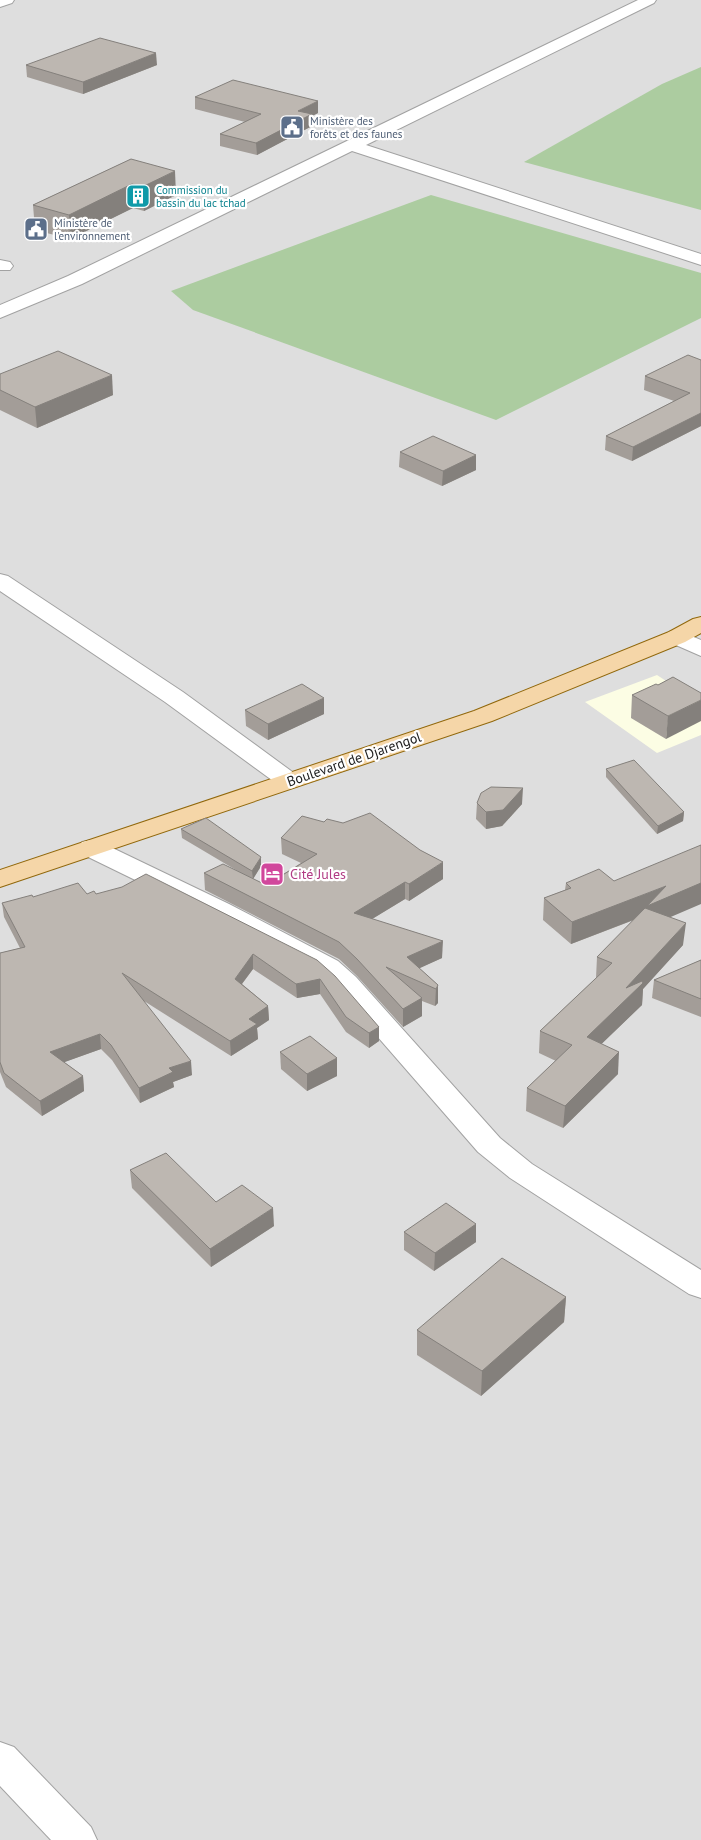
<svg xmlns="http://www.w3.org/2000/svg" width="701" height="1840" viewBox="0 0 701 1840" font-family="'PT Sans',sans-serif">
<rect width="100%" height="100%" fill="#f0eee8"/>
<!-- residential -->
<rect fill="#dedede" x="0" y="0" width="701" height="1840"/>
<!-- education -->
<polygon fill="#fcfde4" points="657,675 701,704 701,735 657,753 585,702"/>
<!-- forest -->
<g fill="#accca0">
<polygon points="701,67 701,210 524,162 662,84"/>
<polygon points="431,195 701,273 701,318 496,420 193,310 171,291"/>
</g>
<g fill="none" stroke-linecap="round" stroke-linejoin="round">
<!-- minor casing -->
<g stroke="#a2a2a2" stroke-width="2">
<g id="minor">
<polygon points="0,0 14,0 12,3 0,7"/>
<polygon points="638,0 656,0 654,3 366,145 701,254 701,265 352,151 82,284 0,318 0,305 68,276"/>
<polygon points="0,260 10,262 13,266 10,270 0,270"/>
<polygon points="0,574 8,576 183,692 298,776 302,781 298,786 289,789 280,786 165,702 0,591"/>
<polygon points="677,630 701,640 701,656 669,642 665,637 669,632"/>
<polygon points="91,840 100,842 229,904 338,961 356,977 500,1138 532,1164 701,1270 701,1298 689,1294 510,1178 478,1152 336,989 318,973 209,916 82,854 78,848 82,842"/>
<polygon points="0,1742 14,1747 91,1827 97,1840 51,1840 0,1786"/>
</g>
</g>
<!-- primary casing -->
<g stroke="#91680c" stroke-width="2">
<polygon id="primary" points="701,617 701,633 685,642 492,721 0,887 0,870 474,711 669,632 693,619"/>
</g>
<!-- minor -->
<use href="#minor" fill="#fff" fill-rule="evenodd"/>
<!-- primary -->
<use href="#primary" fill="#f5d6a8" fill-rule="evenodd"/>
</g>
<!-- wall -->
<g fill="#a39d98">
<polygon points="26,65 157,65 83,94 27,77"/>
<polygon points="195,97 318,113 312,116 312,126 257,155 220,146 220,134 245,122 195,109"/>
<polygon points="131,159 176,195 144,211 133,208 70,239 35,230 33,205"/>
<polygon points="701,360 701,426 632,461 605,450 606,436 674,401 644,390 645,376"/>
<polygon points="0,374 113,395 37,428 0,410"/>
<polygon points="400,452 476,455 476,470 442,486 399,467"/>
<polygon points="673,677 666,739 631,718 632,695 658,685"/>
<polygon points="245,710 324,714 268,740 246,726"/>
<polygon points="606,769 684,812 683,821 657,834 606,777"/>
<polygon points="477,803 522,804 502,826 486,829 476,819"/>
<polygon points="181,829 261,866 253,879 266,885 301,863 282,854 281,838 443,879 409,901 405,899 372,919 442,958 419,968 438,985 438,1003 435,1006 422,1001 422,1016 403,1027 357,976 339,959 205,890 204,873 246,876 182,838"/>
<polygon points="614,881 670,917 683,945 643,989 642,1005 601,1044 618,1074 563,1128 526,1111 527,1088 556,1061 539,1053 540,1031 596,978 597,957 634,920 571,944 543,920 544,898 565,890 566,883"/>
<polygon points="87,894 96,894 317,960 379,1027 379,1041 369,1048 346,1032 320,994 297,998 253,969 242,984 268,1006 269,1020 257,1028 258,1039 231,1056 144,1001 192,1075 173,1082 174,1087 140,1103 112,1060 101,1049 64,1062 83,1076 84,1091 42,1116 6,1087 0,1072 0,953 20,948 4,917 2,903 33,897"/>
<polygon points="701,960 701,1017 652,998 654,980"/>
<polygon points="280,1052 337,1058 337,1076 307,1091 281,1069"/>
<polygon points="130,1170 274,1226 211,1267 132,1188"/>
<polygon points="476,1224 476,1242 434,1271 404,1250 404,1232"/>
<polygon points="566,1297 564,1322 481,1396 417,1355 417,1330"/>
</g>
<!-- shaded-wall -->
<g fill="#84807c">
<polygon points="156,53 157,65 83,94 83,82"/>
<polygon points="318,101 318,113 312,116 312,126 257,155 256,143 298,111"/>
<polygon points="175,171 176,195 144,211 142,187"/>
<polygon points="132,184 133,208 70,239 69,215"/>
<polygon points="112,375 113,395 37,428 35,407"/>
<polygon points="701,413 701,426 632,461 633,447"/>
<polygon points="476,455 476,470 442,486 443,471"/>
<polygon points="324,698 324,714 268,740 268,724"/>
<polygon points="701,700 701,721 666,739 668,716"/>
<polygon points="523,788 522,804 502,826 486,829 486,812"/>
<polygon points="684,812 683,821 657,834 658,826"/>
<polygon points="261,857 261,866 253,879 252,871"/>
<polygon points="443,862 443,879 409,901 409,884"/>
<polygon points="405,882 405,899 354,930 354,913"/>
<polygon points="701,883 701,904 645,928 646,915 571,944 572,922 666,886"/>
<polygon points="686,923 683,945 643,989 642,1005 585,1060 587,1037 626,988"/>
<polygon points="443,941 442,958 407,974 407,957"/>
<polygon points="253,954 253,969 235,993 235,979"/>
<polygon points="320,979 320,994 297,998 296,984"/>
<polygon points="438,985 438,1003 435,1006 436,989"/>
<polygon points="422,998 422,1016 403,1027 403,1009"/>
<polygon points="268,1006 269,1020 257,1028 258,1039 231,1056 230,1041 249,1019"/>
<polygon points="379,1027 379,1041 369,1048 369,1033"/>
<polygon points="100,1034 101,1049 51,1067 50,1052"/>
<polygon points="619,1052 618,1074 563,1128 565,1106"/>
<polygon points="337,1058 337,1076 307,1091 307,1074"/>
<polygon points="191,1061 192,1075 173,1082 174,1087 140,1103 139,1088 169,1068"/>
<polygon points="83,1076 84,1091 42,1116 40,1101"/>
<polygon points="273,1208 274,1226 211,1267 210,1249"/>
<polygon points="476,1224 476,1242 434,1271 435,1253"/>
<polygon points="566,1297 564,1322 481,1396 482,1371"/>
</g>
<!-- building -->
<g fill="#bdb7b1" stroke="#84807c">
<polygon points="100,38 156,53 83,82 26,65"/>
<polygon points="233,80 318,101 298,111 312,114 256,143 220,134 261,114 195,97"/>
<polygon points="131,159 175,171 142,187 132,184 69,215 33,205"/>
<polygon points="58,351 112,375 35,407 0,390 0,374"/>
<polygon points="688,355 701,360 701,413 633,447 606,436 690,393 645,376"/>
<polygon points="433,436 476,455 443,471 400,452"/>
<polygon points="673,677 701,693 701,700 668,716 632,695 656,684 658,685"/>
<polygon points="302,684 324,698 268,724 245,710"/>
<polygon points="634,760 684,812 658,826 606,769"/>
<polygon points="491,787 523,788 503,810 486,812 477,803 481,793"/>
<polygon points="370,813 420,850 443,862 409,884 405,882 354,913 443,941 407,957 438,985 436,989 386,967 422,998 403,1009 357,959 339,942 204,873 223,864 266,885 317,854 281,838 302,816 324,822 327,819 343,823"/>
<polygon points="206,818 261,857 252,871 181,829"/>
<polygon points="701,845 701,883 647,906 666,886 572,922 544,898 571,888 566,883 599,869 614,881"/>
<polygon points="146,874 317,960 335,976 379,1027 369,1033 346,1017 320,979 296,984 253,954 235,979 268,1006 249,1019 257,1024 230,1041 122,973 191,1061 169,1068 173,1072 139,1088 111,1045 100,1034 50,1052 83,1076 40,1101 4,1073 0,1062 0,953 25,947 2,903 32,895 33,897 78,883 87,894 94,891 96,894 122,887"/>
<polygon points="645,908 686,923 626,988 642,981 643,983 587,1037 619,1052 565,1106 527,1088 572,1045 540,1031 612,963 597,957"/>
<polygon points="701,960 701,999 654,980"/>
<polygon points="310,1036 337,1058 307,1074 280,1052"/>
<polygon points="166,1153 216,1202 242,1185 273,1208 210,1249 130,1170"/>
<polygon points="446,1203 476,1224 435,1253 404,1232"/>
<polygon points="502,1258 566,1297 482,1371 417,1330"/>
</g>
<!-- icons -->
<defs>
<g id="civic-square" transform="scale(1.25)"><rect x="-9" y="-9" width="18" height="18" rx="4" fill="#5c6f8a" stroke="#fff"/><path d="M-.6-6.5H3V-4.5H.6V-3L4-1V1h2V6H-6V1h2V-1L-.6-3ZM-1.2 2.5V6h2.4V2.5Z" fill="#fff"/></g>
<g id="building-square" transform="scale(1.25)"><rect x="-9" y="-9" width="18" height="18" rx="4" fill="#0f9aa8" stroke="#fff"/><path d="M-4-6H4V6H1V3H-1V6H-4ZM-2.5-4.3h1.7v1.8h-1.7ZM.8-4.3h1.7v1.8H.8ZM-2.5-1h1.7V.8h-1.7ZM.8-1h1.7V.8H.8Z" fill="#fff"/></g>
<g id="hotel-square" transform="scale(1.25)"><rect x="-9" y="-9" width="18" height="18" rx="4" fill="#d1479c" stroke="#fff"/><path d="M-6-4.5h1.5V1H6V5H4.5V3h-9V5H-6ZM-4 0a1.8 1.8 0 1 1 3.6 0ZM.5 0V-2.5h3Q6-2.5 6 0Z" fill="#fff"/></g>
</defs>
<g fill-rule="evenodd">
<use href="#civic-square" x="292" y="127"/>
<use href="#building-square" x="138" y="196"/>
<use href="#civic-square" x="36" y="229"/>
<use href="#hotel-square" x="272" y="874"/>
</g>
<g text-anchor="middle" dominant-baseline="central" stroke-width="4.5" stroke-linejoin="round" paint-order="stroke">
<!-- far-service labels -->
<g font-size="11" fill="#4e5e75" stroke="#fff" text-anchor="start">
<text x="310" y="121">Ministère des<tspan x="310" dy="13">forêts et des faunes</tspan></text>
<text x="54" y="223">Ministère de<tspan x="54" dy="13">l'environnement</tspan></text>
</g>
<!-- far-culture labels -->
<g font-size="11" fill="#0d838f" stroke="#fff" text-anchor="start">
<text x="156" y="190">Commission du<tspan x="156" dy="13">bassin du lac tchad</tspan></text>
</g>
<!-- street labels -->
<g font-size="14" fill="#212121" stroke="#fff">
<text transform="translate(354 759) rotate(-19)">Boulevard de Djarengol</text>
</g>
<!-- hotel labels -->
<g font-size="14" fill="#b23c85" stroke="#fff" text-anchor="start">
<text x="290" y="874">Cité Jules</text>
</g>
</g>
</svg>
